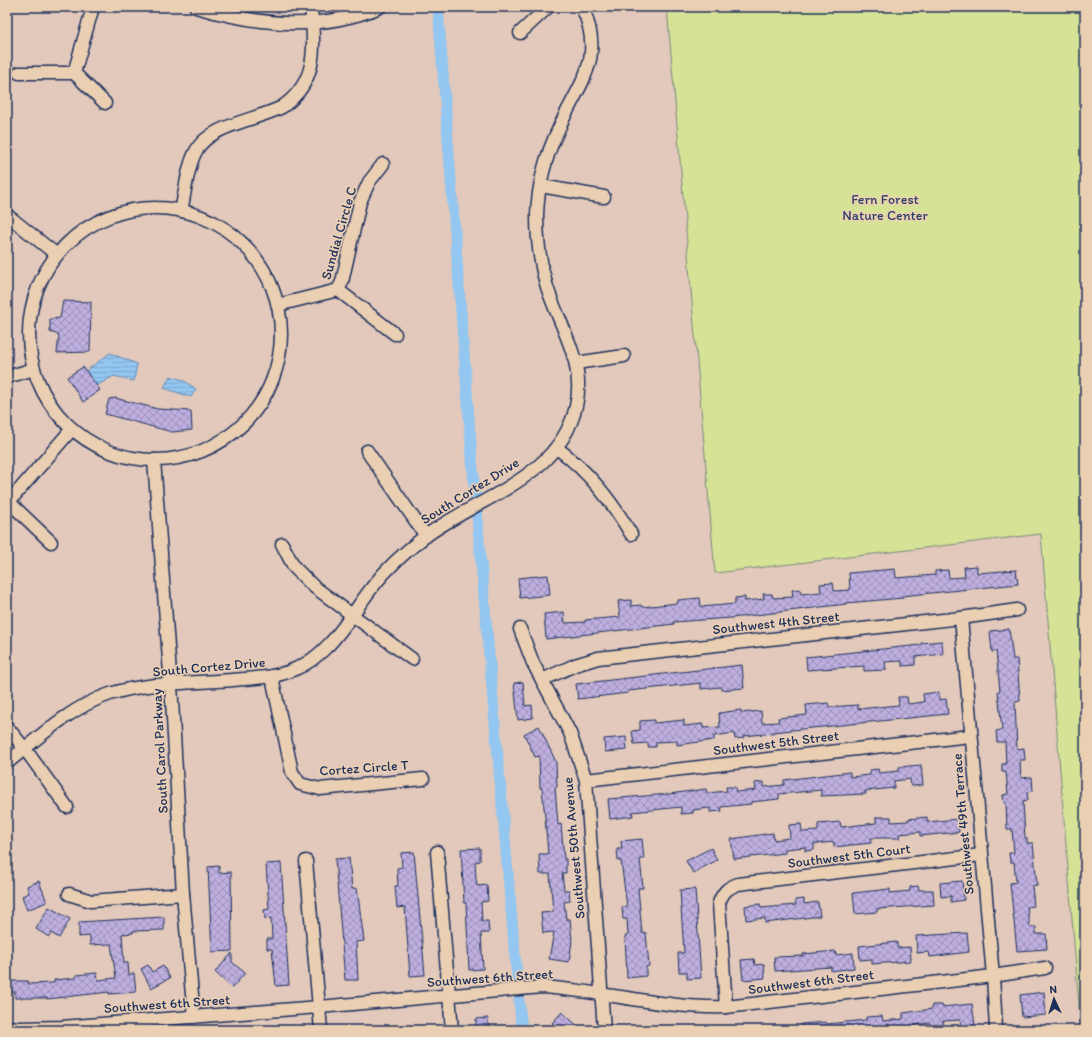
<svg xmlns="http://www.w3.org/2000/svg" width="1092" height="1037" viewBox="0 0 1092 1037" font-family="Itim,sans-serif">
<defs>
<pattern id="water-rules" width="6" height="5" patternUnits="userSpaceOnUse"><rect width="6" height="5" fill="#93c6f0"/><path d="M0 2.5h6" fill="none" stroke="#7eaad0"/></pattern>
<pattern id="building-cross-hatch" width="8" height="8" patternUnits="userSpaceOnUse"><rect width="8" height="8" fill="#bfafe0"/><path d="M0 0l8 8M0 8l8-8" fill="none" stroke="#9a8fb9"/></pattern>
</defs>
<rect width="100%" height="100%" fill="#e2c9bb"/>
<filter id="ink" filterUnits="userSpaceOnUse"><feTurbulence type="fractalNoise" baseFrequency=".025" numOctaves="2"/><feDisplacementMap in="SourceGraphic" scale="8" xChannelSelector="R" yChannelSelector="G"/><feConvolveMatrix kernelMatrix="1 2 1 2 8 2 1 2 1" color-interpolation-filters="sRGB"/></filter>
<g filter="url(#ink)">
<!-- park -->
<polygon fill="#d6e396" stroke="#78897a" points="667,7 1085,7 1085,1030 1081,1030 1041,534 715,573"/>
<!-- water -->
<g fill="url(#water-rules)" stroke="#638ab6">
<polygon points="110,353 137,364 134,381 114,376 96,386 86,371"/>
<polygon points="170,376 183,380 196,389 191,397 164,388"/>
</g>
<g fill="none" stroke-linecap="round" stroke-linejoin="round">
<!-- canal -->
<g stroke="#93c6f0" stroke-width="11">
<polyline points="438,7 472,458 517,978"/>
<polyline points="519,1000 522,1030"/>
</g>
</g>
<!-- building -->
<g fill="url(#building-cross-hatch)" stroke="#1b2f5e">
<polygon points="63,301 91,302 90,352 57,353 59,335 50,332 50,319 60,318"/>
<polygon points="83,367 100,390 83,402 67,377"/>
<polygon points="115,398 158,409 191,411 192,430 172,432 105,414 109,399"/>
<polygon points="977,566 977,573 1016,570 1018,584 902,596 903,598 846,603 846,604 731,618 673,622 674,624 546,639 544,614 564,612 565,623 585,622 585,620 620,617 618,601 631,600 631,606 641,605 642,607 678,603 678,600 700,598 701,607 735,604 735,598 745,597 745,601 764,599 763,594 772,594 773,598 793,597 792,590 800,589 801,594 821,592 820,584 833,583 834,591 850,590 849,573 895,569 896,578 935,575 935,571 948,570 949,578 965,577 964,567"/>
<polygon points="548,575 550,595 520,598 518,578"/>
<polygon points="1009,629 1013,659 1017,659 1020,701 1015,702 1017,749 1024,748 1025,760 1020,760 1021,778 1032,777 1033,791 1027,792 1028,800 1023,801 1025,838 1027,838 1027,843 1033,843 1037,885 1032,886 1034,906 1027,907 1030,927 1036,927 1036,934 1046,934 1047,949 1017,951 1010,883 1016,882 1014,862 1010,862 1009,853 1014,853 1012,829 1007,829 1006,803 1004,803 1003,795 1008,794 1006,772 1002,772 1002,764 1006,764 1005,742 997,742 996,731 1002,730 998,691 1000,691 996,651 992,652 990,631"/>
<polygon points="942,641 943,654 915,657 915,665 902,666 902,661 885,662 886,670 864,671 864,666 807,670 806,657 921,645 921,643"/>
<polygon points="742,665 744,688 721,690 721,687 701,689 701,683 628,691 628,693 578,699 576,684"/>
<polygon points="523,682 525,706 532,705 533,718 518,720 514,683"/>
<polygon points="939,692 939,700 946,699 948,714 773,732 773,733 744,736 744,738 735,739 734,733 714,736 714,740 677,745 677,741 656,742 656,747 648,747 648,743 634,744 632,731 640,730 640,721 654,720 654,723 684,720 684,726 703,724 703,728 720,727 719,713 741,710 741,713 761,711 762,723 779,722 778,718 807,715 806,705 828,703 829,707 858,705 858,709 899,705 898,697 907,697 908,704 924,702 923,694"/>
<polygon points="539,726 556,762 557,787 555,787 558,825 561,824 564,859 566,859 566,873 562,873 564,890 569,890 570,901 564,902 566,919 570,919 572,941 569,962 549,959 554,932 543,933 541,913 553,912 550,874 540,874 539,854 548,854 545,817 542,788 540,788 539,756 535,757 524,734"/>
<polygon points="626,737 627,750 605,752 604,739"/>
<polygon points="921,765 923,785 911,786 910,779 894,781 894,788 865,791 866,794 821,796 821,790 779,794 779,799 751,802 751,804 721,807 722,811 710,812 710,808 693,810 693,813 681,814 681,807 632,812 633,816 610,819 608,799 669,794 706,789 707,793 727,791 726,787 735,787 736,792 756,790 755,783 764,782 764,787 784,785 784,780 850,772 850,777 870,775 870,770 878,769 879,773 899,771 899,767"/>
<polygon points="876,817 891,817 891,822 908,821 908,819 927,817 927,822 958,819 959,832 920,836 920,832 899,834 900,838 871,838 871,843 834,847 834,842 814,844 814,850 805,851 805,847 785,849 785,853 734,859 731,839 773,833 774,840 790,838 789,825 801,824 802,832 818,831 818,824 840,822 841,827 876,823"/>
<polygon points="642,839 644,859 640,859 643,888 638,888 642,933 646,933 649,966 646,967 646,976 627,978 625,936 628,935 627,919 623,919 622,907 627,907 621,861 618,861 617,849 622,849 621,841"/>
<polygon points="480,848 480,861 475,862 476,879 477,886 487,885 488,901 481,902 482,921 488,921 489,933 481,933 483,969 469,970 466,903 464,903 461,849"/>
<polygon points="711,848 717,860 693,873 686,861"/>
<polygon points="414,852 425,975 410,976 405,907 397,908 395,886 398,886 397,868 402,867 401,853"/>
<polygon points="349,858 352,889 357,888 364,941 356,942 358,980 345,980 335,859"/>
<polygon points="281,863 289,985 276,986 272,949 267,949 267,939 272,939 271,918 265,919 264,910 269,909 266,864"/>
<polygon points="219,866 219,873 231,872 232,951 212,952 208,867"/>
<polygon points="39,881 47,902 27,910 22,896 29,893 27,886"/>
<polygon points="962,881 964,900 951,902 951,896 941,897 940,883"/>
<polygon points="918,886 919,890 933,890 934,905 877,909 877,912 855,914 853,893 890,889 890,893 910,891 910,887"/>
<polygon points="695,889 701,978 687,979 687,972 679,972 678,953 684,953 680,890"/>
<polygon points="804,899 804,904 818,902 820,916 765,923 765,918 746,920 745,906 760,904 761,908 796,905 795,900"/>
<polygon points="49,907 70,919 59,938 51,933 49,937 36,929"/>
<polygon points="164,917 164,930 133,931 133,933 122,934 124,963 128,963 129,975 134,973 136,992 109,994 109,992 47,999 47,998 15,998 15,992 7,992 7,981 28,981 28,984 54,983 54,980 76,978 76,975 97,973 98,980 116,978 111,944 90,945 90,936 79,937 79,922"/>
<polygon points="967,933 969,952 930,957 929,952 917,953 916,936"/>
<polygon points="897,942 897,948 910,947 911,961 872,964 872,959 860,960 859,946"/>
<polygon points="835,951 836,955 853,953 854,968 831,971 831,967 775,971 774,957 803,956 803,954"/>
<polygon points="232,953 232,962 245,973 232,988 215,972"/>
<polygon points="754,959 755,965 764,964 765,978 743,980 741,960"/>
<polygon points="148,965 152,972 163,966 170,978 151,988 141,969"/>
<polygon points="1044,992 1046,1015 1022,1017 1020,995"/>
<polygon points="972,1004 975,1025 961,1026 960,1020 943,1021 944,1030 931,1030 930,1023 914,1025 914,1030 801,1030 801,1024 826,1022 827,1024 866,1020 866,1017 882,1016 883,1021 903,1019 903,1013 932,1009 932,1005 942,1005 942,1007"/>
<polygon points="562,1012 582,1030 560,1030 552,1023"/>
<polygon points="488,1018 489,1030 476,1030 476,1019"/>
</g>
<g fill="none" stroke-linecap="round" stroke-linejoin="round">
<!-- minor casing -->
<g stroke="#1b2f5e" stroke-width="15">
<g id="minor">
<path d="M196,7C258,25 319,32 380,7"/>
<polyline points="520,33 548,7"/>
<polyline points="19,73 74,73 105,103"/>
<polyline points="74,73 93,7"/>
<polyline points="541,186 604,197"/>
<circle cx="155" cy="334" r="126"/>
<path d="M181,211C185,194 187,167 196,151C209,125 257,120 282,107C319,81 314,47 311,7"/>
<polyline points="7,215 57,255"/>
<polyline points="338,290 342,282 360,202 369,182 383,164"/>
<polyline points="338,290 395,334"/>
<polyline points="278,305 338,290"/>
<polyline points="576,363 624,356"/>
<polyline points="7,377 34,369"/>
<path d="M557,448C589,472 611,500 631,534"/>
<polyline points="367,451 426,536"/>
<polyline points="154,460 172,700 183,894 194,1017"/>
<polyline points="9,502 51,542"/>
<polyline points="7,504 72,429"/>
<polyline points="282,544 294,567 313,586 412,659"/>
<polyline points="961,618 993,976 996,1028"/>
<polyline points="520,629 533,663 570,733 586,780 604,1030"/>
<polyline points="272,677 292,772 300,784 320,789 423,779"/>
<polyline points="542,680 575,665 598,658 961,618 1017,610"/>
<polyline points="7,727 25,749 67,807"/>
<path d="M7,763C38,738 71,707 110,694C148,682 192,683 233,680C254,678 274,678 293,670C331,655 350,615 374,585C388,567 405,552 423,538C475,498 560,479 576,406C586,363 560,327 547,287C540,264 537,240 537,215C538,185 546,155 559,128C579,83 606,59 582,7"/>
<polyline points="586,780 970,736"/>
<polyline points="437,852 452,1030"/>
<polyline points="306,861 321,1030"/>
<polyline points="69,894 91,901 183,894"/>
<path d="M726,1007L719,903C723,892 727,888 738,884L981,855"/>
<path d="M7,1027L21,1028L62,1027L319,1007L542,987C604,991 665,1009 726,1007L993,976L1045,968"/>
</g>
</g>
<!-- minor -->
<use href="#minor" stroke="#ebcfb2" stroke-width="12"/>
</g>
</g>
<g text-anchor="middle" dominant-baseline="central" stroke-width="3" stroke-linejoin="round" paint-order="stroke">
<!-- park labels -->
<g font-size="14" fill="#2e4164" stroke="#ebcfb2">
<text x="885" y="199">Fern Forest<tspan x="885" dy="16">Nature Center</tspan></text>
</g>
<!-- street labels -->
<g font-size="14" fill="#1b2f5e" stroke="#ebcfb2">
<text transform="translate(339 233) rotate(-74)">Sundial Circle C</text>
<text transform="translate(470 491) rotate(-32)">South Cortez Drive</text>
<text transform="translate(776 623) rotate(-6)">Southwest 4th Street</text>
<text transform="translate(209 667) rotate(-5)">South Cortez Drive</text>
<text transform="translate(776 743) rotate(-7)">Southwest 5th Street</text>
<text transform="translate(160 751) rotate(-93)">South Carol Parkway</text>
<text transform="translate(364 768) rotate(-4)">Cortez Circle T</text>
<text transform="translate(963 824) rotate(-95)">Southwest 49th Terrace</text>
<text transform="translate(574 848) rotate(-95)">Southwest 50th Avenue</text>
<text transform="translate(849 856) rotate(-7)">Southwest 5th Court</text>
<text transform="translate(490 978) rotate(-4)">Southwest 6th Street</text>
<text transform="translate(811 982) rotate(-7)">Southwest 6th Street</text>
<text transform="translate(167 1004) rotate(-4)">Southwest 6th Street</text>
</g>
</g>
<!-- margin -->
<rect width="1092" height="1037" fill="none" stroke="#ebcfb2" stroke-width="24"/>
<rect x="12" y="12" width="1068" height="1013" fill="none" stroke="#1b2f5e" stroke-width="1.5" filter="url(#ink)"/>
<!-- north arrow -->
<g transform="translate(1054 999) rotate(356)" stroke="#ebcfb2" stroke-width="3" paint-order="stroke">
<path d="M0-3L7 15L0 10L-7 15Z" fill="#1b2f5e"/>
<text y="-6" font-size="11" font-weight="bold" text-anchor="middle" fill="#1b2f5e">N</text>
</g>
</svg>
